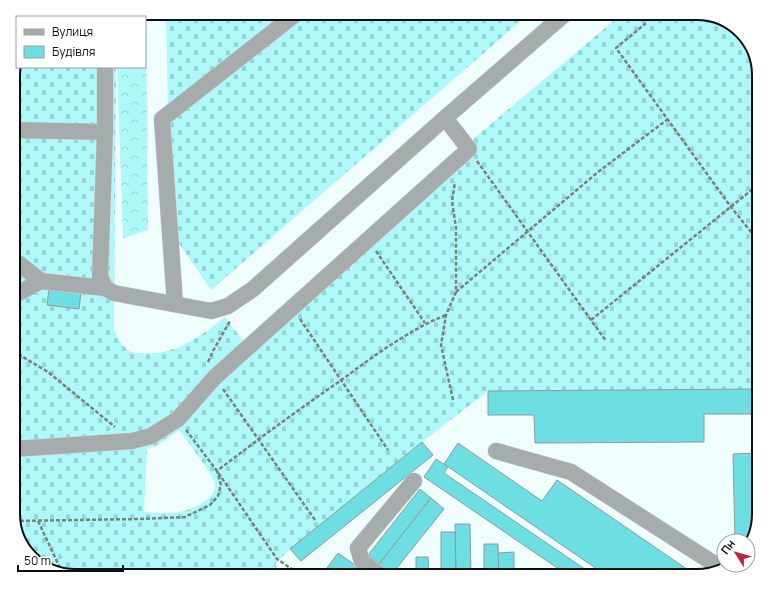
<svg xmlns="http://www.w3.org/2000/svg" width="772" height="589" viewBox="0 0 772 589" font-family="Manrope,sans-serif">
<defs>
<pattern id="forest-crowns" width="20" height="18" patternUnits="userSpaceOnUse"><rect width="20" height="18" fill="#aff8f9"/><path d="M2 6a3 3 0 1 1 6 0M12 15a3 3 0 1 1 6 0" fill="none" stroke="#95d3d4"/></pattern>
<pattern id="cemetery-stones" width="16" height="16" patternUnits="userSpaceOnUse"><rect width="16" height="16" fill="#aff8f9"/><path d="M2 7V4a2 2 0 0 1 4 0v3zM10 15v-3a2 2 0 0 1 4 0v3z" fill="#95d3d4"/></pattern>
</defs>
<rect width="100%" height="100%" fill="#effdfd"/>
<!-- forest -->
<polygon fill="url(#forest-crowns)" points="116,13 146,13 148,230 123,238 117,67 145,67 145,17 116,17"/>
<!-- cemetery -->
<g fill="url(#cemetery-stones)" fill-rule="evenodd">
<polygon points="75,13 117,13 117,17 64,17"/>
<polygon points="166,13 530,13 211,290 176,239 168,111"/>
<path d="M623,13H697L735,26L753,47L759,75V389L488,391L422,442L290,549L275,564L283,576H75L37,563L19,542L13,518V71L17,63V67H116L114,330C118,338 123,348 131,352C134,353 140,353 143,353C175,356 201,336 225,317L244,342L460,150ZM179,430C187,441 212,473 215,484C217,497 195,508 184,511C172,514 157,513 144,512L147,449C160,445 168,438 179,430Z"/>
</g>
<!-- building -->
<g fill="#6ddfe2" stroke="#8e9b9b">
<polygon points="49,289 81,292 79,309 47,305"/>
<polygon points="759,389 759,414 704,414 704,442 535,443 534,415 488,415 488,391"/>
<polygon points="422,442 433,455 301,561 290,549"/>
<polygon points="458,443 542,501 557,480 697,576 607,576 444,464"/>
<polygon points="759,453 759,514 748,546 748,541 735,541 733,454"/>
<polygon points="436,459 448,467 444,473 595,576 569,576 424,477"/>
<polygon points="420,489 431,498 379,564 368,555"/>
<polygon points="431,498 444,509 392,574 379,564"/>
<polygon points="455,524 470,524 471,576 456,576"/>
<polygon points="441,532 455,532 456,576 441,576"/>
<polygon points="484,544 498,544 499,576 484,576"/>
<polygon points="514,552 514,576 499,576 498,553"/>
<polygon points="338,553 371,576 321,576"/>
<polygon points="416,557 428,557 429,576 416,576"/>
</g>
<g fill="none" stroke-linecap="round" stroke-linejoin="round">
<!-- minor casing -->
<g stroke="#cbd7d7" stroke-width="17">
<g id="minor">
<polyline points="104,13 104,17"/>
<polyline points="105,67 105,132 100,276 105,288 114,293 211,311 228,306 253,289 445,118 566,13"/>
<polyline points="13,130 105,132"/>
<polyline points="13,259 41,281"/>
<polyline points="13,296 41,281 105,288"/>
<polyline points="175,304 162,119 297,13"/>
<polyline points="13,449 132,441 151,436 178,419 215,377 469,149 445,118"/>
<polyline points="496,451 571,472 724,570"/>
<polyline points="382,576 362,562 358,548 414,481"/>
</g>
</g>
<!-- path -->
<g stroke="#788080" stroke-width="2.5" stroke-dasharray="4 2" stroke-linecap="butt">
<polyline points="637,13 645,24 616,48 731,207 759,242"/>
<polyline points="477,161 606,341"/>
<polyline points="376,251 425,323"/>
<polyline points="456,292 598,172 668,119"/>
<polyline points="300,319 388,450"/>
<polyline points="591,320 759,184"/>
<polyline points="13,351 48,372 115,427"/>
<polyline points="208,362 213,351 230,321"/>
<polyline points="223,389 315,520"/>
<polyline points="453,400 441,345 446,315 456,292 456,228 452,201 455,182"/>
<polyline points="186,430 217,471 277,559 302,576"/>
<path d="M14,521L140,519L185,517L210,505L218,496L221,485L217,471C257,440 298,410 340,381C374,356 407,331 446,315"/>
<polyline points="38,521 62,572"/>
</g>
<!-- minor -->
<use href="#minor" stroke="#a6acac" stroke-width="16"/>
</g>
<!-- crop -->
<path d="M0 0H772V589H0ZM75 20H697A55 55 0 0 1 752 75V514A55 55 0 0 1 697 569H75A55 55 0 0 1 20 514V75A55 55 0 0 1 75 20Z" fill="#fff" fill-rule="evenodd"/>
<path fill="none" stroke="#0b0f0f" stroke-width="2" d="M75 20H697A55 55 0 0 1 752 75V514A55 55 0 0 1 697 569H75A55 55 0 0 1 20 514V75A55 55 0 0 1 75 20Z"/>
<!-- legend -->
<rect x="16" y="16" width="130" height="52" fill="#ffffff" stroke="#9d9f9f"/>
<rect x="24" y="29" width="20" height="6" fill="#a6acac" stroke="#9d9f9f"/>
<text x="52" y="36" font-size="12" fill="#0b0f0f">Вулиця</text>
<rect x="24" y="46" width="20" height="12" fill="#6ddfe2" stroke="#9d9f9f"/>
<text x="52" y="56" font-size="12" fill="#0b0f0f">Будівля</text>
<!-- north arrow -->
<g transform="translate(736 553) rotate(307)"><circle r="19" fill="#ffffff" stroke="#9d9f9f"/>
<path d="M0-3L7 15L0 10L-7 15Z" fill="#b82740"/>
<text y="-6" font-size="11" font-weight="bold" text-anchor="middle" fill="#0b0f0f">Пн</text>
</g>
<!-- scale -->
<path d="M18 565v6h105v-6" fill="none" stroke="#0b0f0f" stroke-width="2"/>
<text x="24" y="565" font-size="12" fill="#0b0f0f" stroke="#ffffff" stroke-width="3" paint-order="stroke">50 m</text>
</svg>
